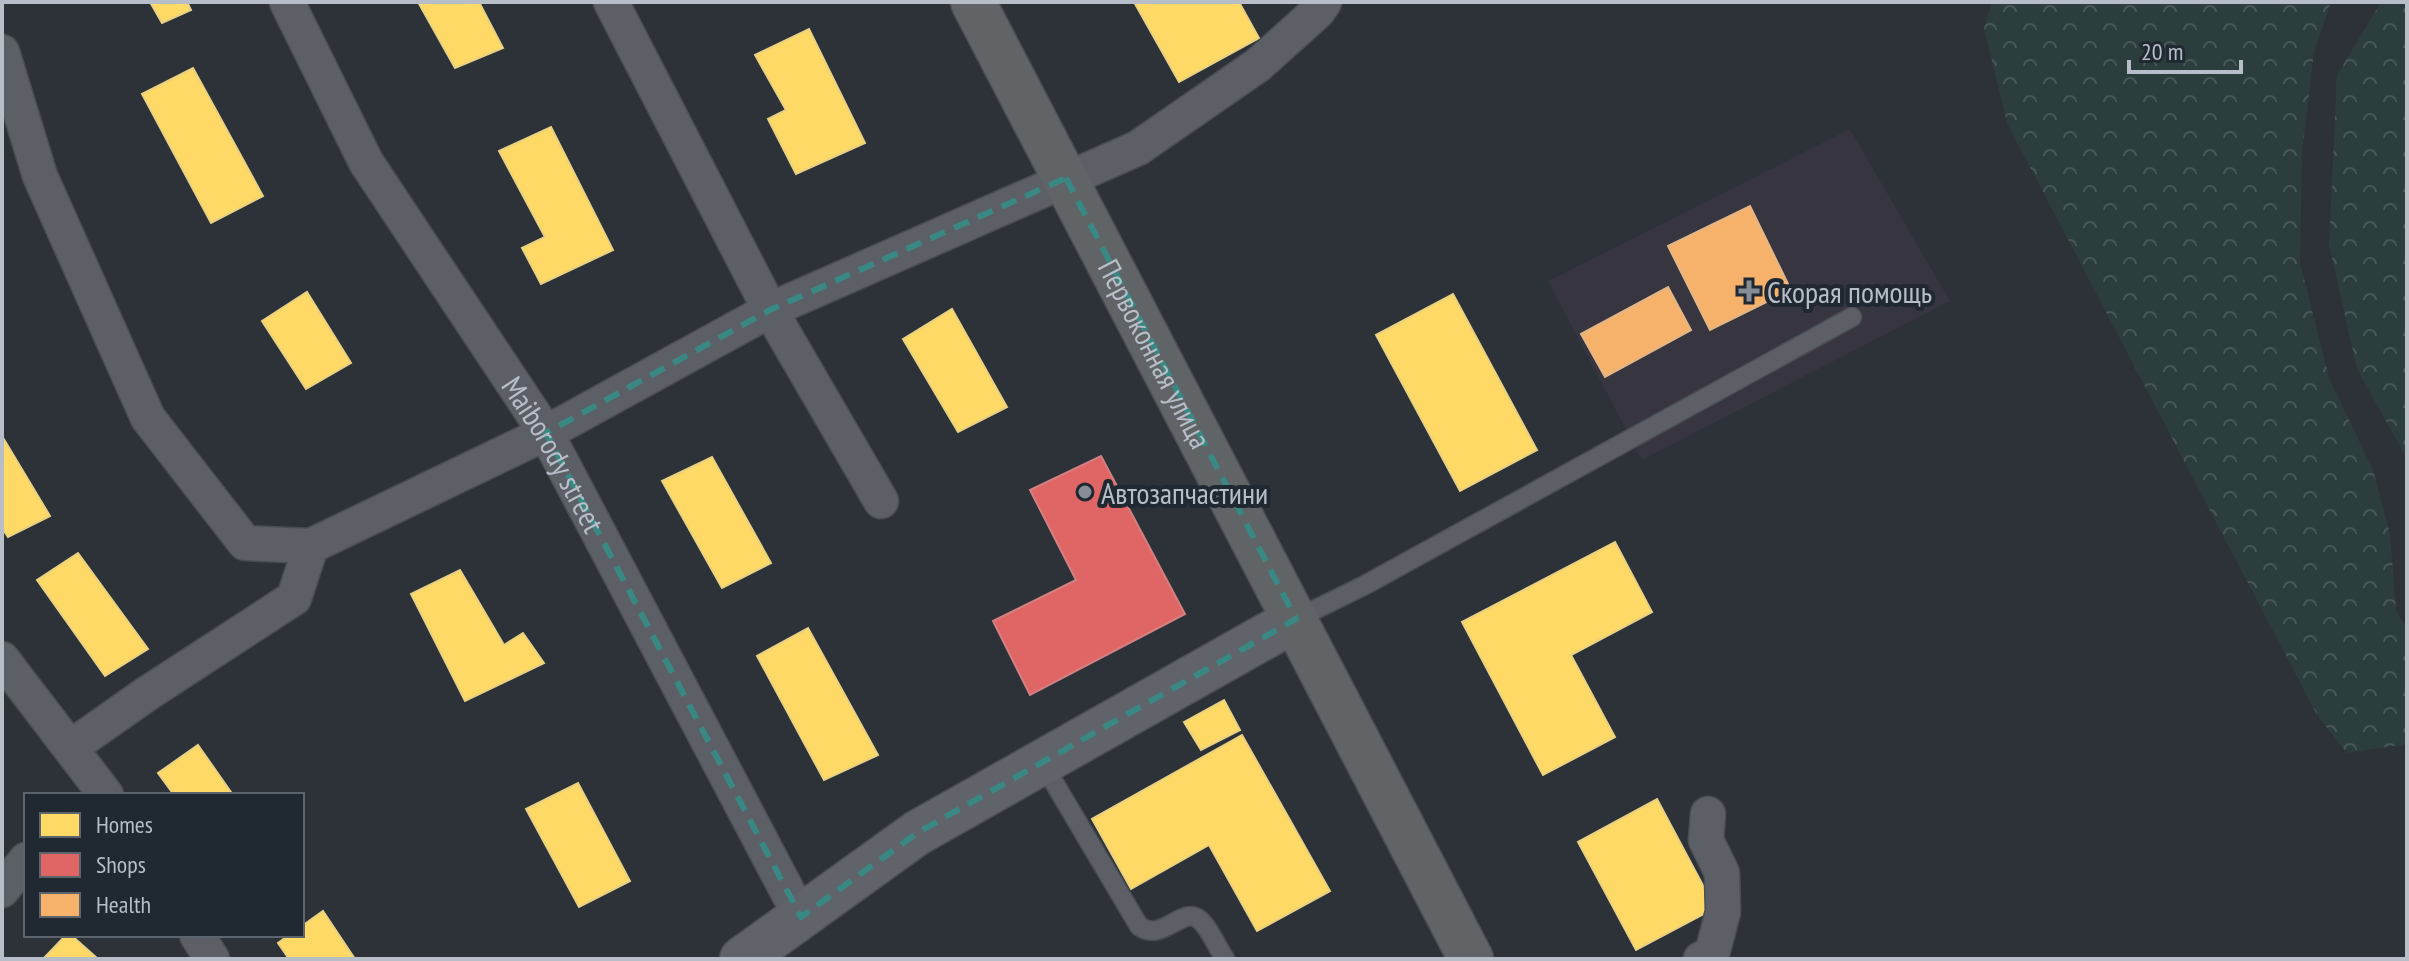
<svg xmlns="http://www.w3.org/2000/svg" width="2409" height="961" viewBox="0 0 2409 961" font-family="'PT Sans Narrow',sans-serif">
<defs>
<pattern id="forest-crowns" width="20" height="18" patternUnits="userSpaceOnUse" patternTransform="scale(2)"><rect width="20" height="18" fill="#2c3d3e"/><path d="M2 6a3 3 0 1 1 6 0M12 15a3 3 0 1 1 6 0" fill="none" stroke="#485758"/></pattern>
</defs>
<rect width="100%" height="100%" fill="#2c3238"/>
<!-- medical -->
<polygon fill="#363540" points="1850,129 1950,301 1642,460 1548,281"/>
<!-- forest -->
<g fill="url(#forest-crowns)">
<polygon points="1992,2 2331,2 2314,52 2302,153 2300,263 2329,378 2373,470 2390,534 2396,610 2407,630 2407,744 2347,753 2317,715 2007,123 1984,28"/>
<polygon points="2381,2 2407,2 2407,459 2357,369 2329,245 2337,75"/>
</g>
<!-- homes -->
<g fill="#ffd966" stroke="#e9d183" stroke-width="2">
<polygon points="150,2 187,2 191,10 162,23"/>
<polygon points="418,2 479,2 503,48 455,68"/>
<polygon points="1134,2 1239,2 1259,38 1179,82"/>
<polygon points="809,29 865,143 796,174 768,119 786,110 755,55"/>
<polygon points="193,68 263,196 211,223 142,94"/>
<polygon points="551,127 613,250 541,284 522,248 545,237 499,151"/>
<polygon points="307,292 351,363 306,389 262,321"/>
<polygon points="1453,294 1537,450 1460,491 1376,335"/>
<polygon points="952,309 1007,407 958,432 903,339"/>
<polygon points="2,436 50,516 8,537 2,528"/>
<polygon points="712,457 771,563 722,588 662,481"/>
<polygon points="1615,542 1652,612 1571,655 1615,737 1543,775 1462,622"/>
<polygon points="78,553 148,649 105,676 37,580"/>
<polygon points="460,570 504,645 523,633 544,663 465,701 411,594"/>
<polygon points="808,628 878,755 824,780 757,656"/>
<polygon points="1224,700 1240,730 1201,750 1184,722"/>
<polygon points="1242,735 1330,891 1257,931 1209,845 1131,889 1092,819"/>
<polygon points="198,745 233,795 174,795 158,773"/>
<polygon points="578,783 630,881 579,907 526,809"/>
<polygon points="1657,799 1715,908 1636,950 1578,842"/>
<polygon points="323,911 355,959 289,959 278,943 289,935 302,935 302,926"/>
<polygon points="66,935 71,935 98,959 43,959"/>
</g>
<!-- shops -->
<polygon fill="#e06666" stroke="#d48083" stroke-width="2" points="1101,456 1185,614 1030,695 993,621 1076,580 1030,490"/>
<!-- health -->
<g fill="#f6b26b" stroke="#e3b687" stroke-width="2">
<polygon points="1750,206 1791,290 1710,330 1668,246"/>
<polygon points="1668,287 1691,330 1605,377 1581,334"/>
</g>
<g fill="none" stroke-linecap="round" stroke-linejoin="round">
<!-- service casing -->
<g stroke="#4a4e53" stroke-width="21">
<g id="service">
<polyline points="1296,619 1365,585 1852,317"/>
<path d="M1043,764L1139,926C1163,944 1183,903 1201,921C1211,931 1217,947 1225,959"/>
</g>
</g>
<!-- minor casing -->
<g stroke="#4a4e53" stroke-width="37">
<g id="minor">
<path id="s1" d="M287,2L366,162L546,433L801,917"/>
<polyline points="611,2 770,310 881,501"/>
<polyline points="2,52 40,176 148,418 245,543 311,546"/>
<polyline points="2,659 106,795"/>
<polyline points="71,747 148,693 294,598 311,546 546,433 770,310 1138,148 1258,65 1318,11 1324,2"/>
<polyline points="2,890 26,860"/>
<polyline points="197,935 212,959"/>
<polyline points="1701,959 1712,954 1723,912 1722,873 1706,840 1708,814"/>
</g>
</g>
<!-- secondary casing -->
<g stroke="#4a4e53" stroke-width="47">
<polyline id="secondary" points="742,959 917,833 1296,619"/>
</g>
<!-- trunk casing -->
<g stroke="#494e53" stroke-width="47">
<g id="trunk">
<path id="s2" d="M973,2L1471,959"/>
</g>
</g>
<!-- service -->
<use href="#service" stroke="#5c6066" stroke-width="18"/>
<!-- minor -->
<use href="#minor" stroke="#5c6066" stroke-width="34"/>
<!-- secondary -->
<use href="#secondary" stroke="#60646a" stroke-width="44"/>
<!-- trunk -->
<use href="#trunk" stroke="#606466" stroke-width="44"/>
</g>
<!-- marked area -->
<path fill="none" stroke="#398884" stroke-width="6" stroke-dasharray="16 10" stroke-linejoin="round" d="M1066,178L1296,619L917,833L801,917L546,433L770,310Z"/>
<!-- markers -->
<g fill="#868d96" stroke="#202832" stroke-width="3">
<path d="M1745 279h8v8h8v8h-8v8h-8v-8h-8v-8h8z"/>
<circle cx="1085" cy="492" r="8"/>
</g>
<g text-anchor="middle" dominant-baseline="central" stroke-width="8" stroke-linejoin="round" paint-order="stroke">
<!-- poi labels -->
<g font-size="30" fill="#b7bec8" stroke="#202832" text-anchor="start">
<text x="1767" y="291">Скорая помощь</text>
<text x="1101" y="492">Автозапчастини</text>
</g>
<!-- street labels -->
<g font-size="30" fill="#b7bec8" stroke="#202832">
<text stroke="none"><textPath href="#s2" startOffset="396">Первоконная улица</textPath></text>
<text stroke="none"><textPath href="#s1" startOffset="526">Maiborody street</textPath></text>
</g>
</g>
<!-- border -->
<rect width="2409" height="961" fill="none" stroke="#b7bec8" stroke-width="8"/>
<!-- legend -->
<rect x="24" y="793" width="280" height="144" fill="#202832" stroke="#5c646e" stroke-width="2"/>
<rect x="40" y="813" width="40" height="24" fill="#ffd966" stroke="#5c646e" stroke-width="2"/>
<text x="96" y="833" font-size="24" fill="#b7bec8">Homes</text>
<rect x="40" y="853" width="40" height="24" fill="#e06666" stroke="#5c646e" stroke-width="2"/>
<text x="96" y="873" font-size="24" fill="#b7bec8">Shops</text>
<rect x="40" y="893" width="40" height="24" fill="#f6b26b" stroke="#5c646e" stroke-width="2"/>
<text x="96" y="913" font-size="24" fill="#b7bec8">Health</text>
<!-- scale -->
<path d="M2129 60v12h112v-12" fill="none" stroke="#b7bec8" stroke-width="4"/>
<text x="2141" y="60" font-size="24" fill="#b7bec8" stroke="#202832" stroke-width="6" paint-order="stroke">20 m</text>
</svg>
